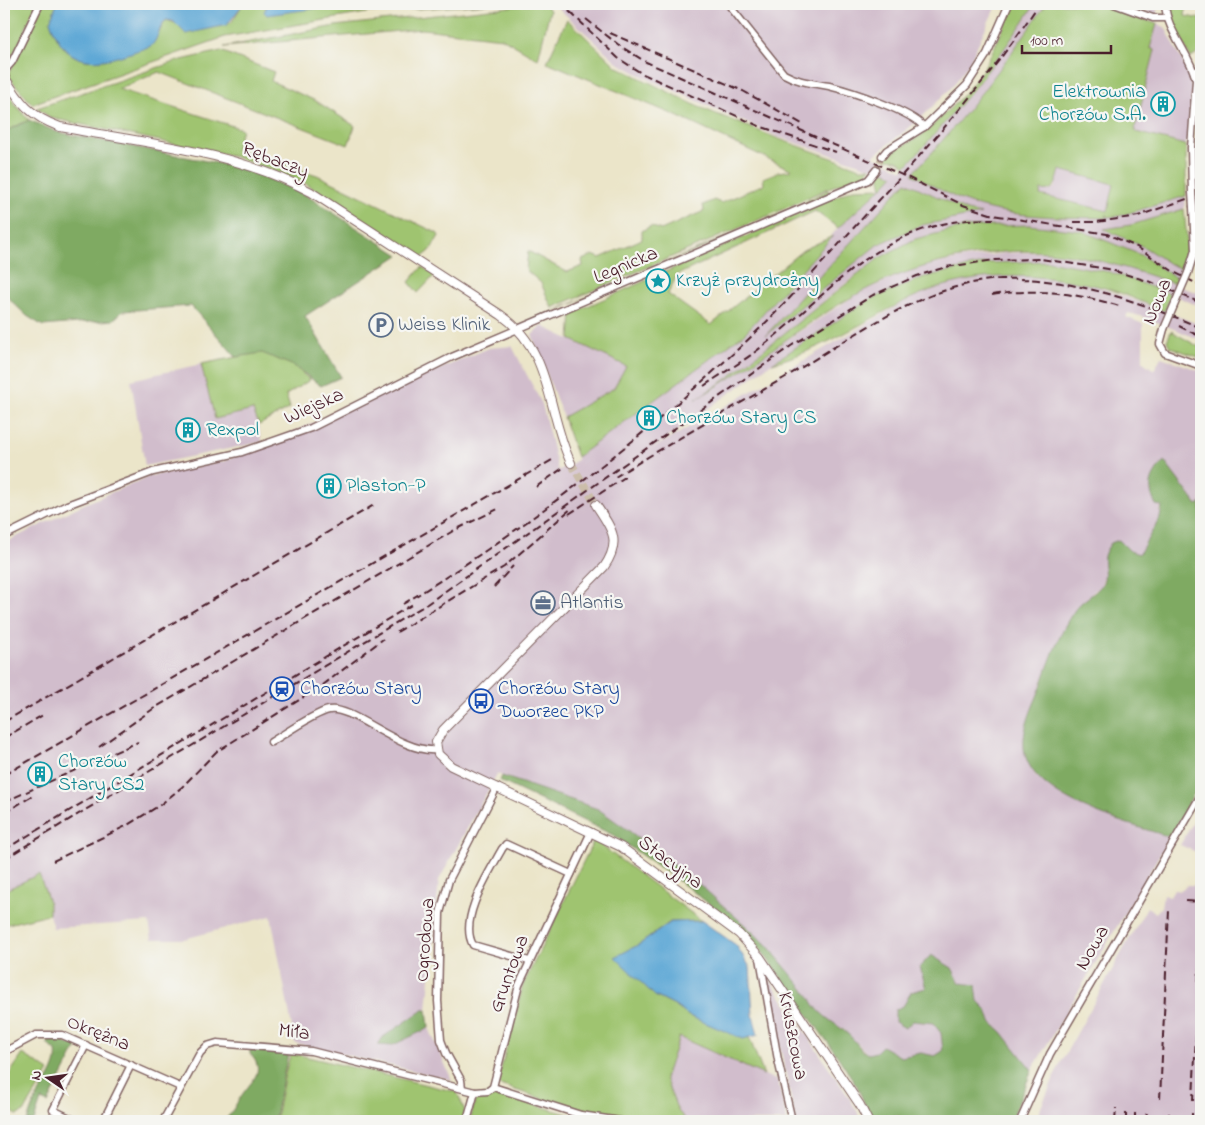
<svg xmlns="http://www.w3.org/2000/svg" width="1205" height="1125" viewBox="0 0 1205 1125" font-family="'Indie Flower',sans-serif">
<rect width="100%" height="100%" fill="#f6f6f2"/>
<filter id="ink" filterUnits="userSpaceOnUse"><feTurbulence type="fractalNoise" baseFrequency=".02" numOctaves="2"/><feDisplacementMap in="SourceGraphic" scale="10" xChannelSelector="R" yChannelSelector="G"/><feConvolveMatrix kernelMatrix="1 2 1 2 8 2 1 2 1" color-interpolation-filters="sRGB"/></filter>
<filter id="wash" filterUnits="userSpaceOnUse"><feTurbulence type="fractalNoise" baseFrequency=".0096" numOctaves="4" result="noise"/><feDisplacementMap in="SourceGraphic" scale="20" xChannelSelector="R" yChannelSelector="G"/><feGaussianBlur stdDeviation="1.12" result="paint"/><feColorMatrix in="noise" values="0 0 0 0 0 0 0 0 0 0 0 0 0 0 0 0 0 1.4 0 .05"/><feComposite in="paint" operator="in"/></filter>
<g filter="url(#wash)">
<rect width="100%" height="100%" fill="#ebe5c9"/>
<!-- industrial -->
<g fill="#d1bdcc" fill-rule="evenodd">
<path d="M554,4H997L969,63L952,87L919,120L873,156L903,170L976,87L1035,4H1046L1001,68L936,149L912,174L973,205L1015,214L1048,217L1119,216L1186,196L1184,209L1130,225L1105,230L1144,247L1170,264L1184,270L1178,279L1141,255L1029,225L964,227L915,239L851,279L728,378L704,393L861,292L914,269L959,259L1006,253L1047,252L1096,260L1132,269L1201,294V307L1171,294L1110,272L924,277L869,300L772,363L650,450L904,302L930,290L965,279L1017,275L1071,281L1096,286L1201,325V340L1144,317L1128,313L1126,317L1143,324V362L1154,370L1161,357L1201,371V503L1197,505L1164,461L1160,518L1139,554L1130,551L1119,540L1104,565L1106,572L1101,585L1077,607L1057,644L1042,682L1027,725L1024,746L1035,775L1051,789L1093,810L1170,837L1032,1070L1002,1032L991,1022L987,1010L960,983L952,968L926,988L911,992L904,1005L913,1021L933,1023L941,1033L944,1051L935,1056L921,1053L901,1057L882,1046L876,1052L868,1054L842,1028L833,1024L814,1006L810,997L767,945L700,885L628,830L598,809L497,774L439,880L427,1010H423L383,1037L378,1045L392,1046L429,1028L452,1080L295,1043L271,916L184,939H152L149,922L53,928L38,878L4,891V543L82,505L150,476L225,461L489,348L512,346L542,404L558,470L567,467L577,460V457L745,333L838,228L893,175L778,137L650,80L618,63ZM906,182L967,211L980,214L922,225L877,245L769,332Z"/>
<polygon points="1125,4 1159,4 1156,15"/>
<polygon points="1157,24 1165,27 1188,72 1192,91 1186,145 1136,132 1135,128 1155,50 1150,49"/>
<polygon points="1199,125 1201,125 1201,247 1199,245 1195,161"/>
<polygon points="1060,170 1114,184 1108,211 1040,195 1041,191 1049,191 1055,187"/>
<polygon points="542,326 626,366 614,388 563,417 532,335"/>
<polygon points="201,364 215,419 254,410 262,442 145,466 131,380"/>
<polygon points="1201,809 1201,854 1180,845"/>
<polygon points="1188,885 1201,885 1201,1121 1035,1121 1060,1064 1147,907 1156,913 1161,907 1163,895 1170,897 1174,889 1179,891"/>
<polygon points="766,980 770,980 850,1099 858,1113 859,1121 796,1121"/>
<polygon points="679,1037 778,1081 787,1121 687,1121 678,1111 665,1078"/>
</g>
<!-- green -->
<g fill="#9fc46f" stroke="#74724d" fill-rule="evenodd">
<polygon points="4,4 36,4 20,42 7,64 4,65"/>
<path d="M43,4H57L50,21C70,80 107,59 151,46L166,20L175,23H231L243,4H268L265,8L321,6V4H489L372,12L225,37L32,104L9,77V73Z"/>
<polygon points="536,4 543,4 550,10 538,59 502,38 422,29 224,47 335,26"/>
<path d="M1015,4H1035C997,63 953,115 906,166L898,160L885,159C897,145 916,142 929,129C949,109 973,88 987,62C997,43 1005,23 1015,4Z"/>
<path d="M1046,4H1102L1157,24L1150,48L1155,50L1135,128L1136,132L1186,145V196L1119,216L1107,217V214L1106,218C1062,217 1017,218 975,205C953,198 932,185 912,174C962,122 1005,63 1046,4ZM1060,170L1114,184L1108,211L1040,195L1041,190C1055,193 1057,181 1060,170Z"/>
<polygon points="1168,4 1187,4 1185,16 1201,19 1201,51 1191,58 1171,21"/>
<polygon points="567,19 616,66 699,107 779,139 860,168 870,168 866,174 826,189 784,209 552,308 541,283 526,270 528,251 567,272 583,266 582,260 593,255 600,258 642,239 642,231 651,226 661,230 704,211 703,205 714,200 721,203 764,184 763,178 778,172 792,170 672,114 547,62"/>
<polygon points="221,51 274,72 271,81 316,101 355,126 348,145 159,72 118,89 242,129 236,149 317,175 437,233 439,236 430,251 421,258 305,183 236,157 51,118 37,108 177,61"/>
<polygon points="4,88 17,107 29,120 4,132"/>
<polygon points="882,170 894,175 882,188 879,174"/>
<polygon points="906,182 967,211 981,214 922,225 877,245 765,336"/>
<polygon points="881,188 838,228 815,211 677,275 668,294 711,325 803,250 833,236 745,333 577,457 563,417 614,388 626,366 570,339 572,313 853,189"/>
<polygon points="827,190 830,192 806,204 541,317 800,205"/>
<polygon points="1184,209 1187,240 1184,270 1170,264 1144,247 1104,229 1131,225"/>
<path d="M1029,225L1082,231L1141,255L1178,279L1176,284C1134,270 1092,256 1048,252C987,247 914,264 861,292C803,323 753,367 696,399L728,378L879,258L915,239L964,227Z"/>
<path d="M1048,261L1110,272L1171,294L1165,311C1143,303 1120,291 1097,286C1031,272 968,270 905,301C861,323 820,351 772,363L869,300L924,277L987,263Z"/>
<polygon points="422,267 435,275 418,293 409,282"/>
<polygon points="1171,331 1201,348 1201,358 1170,347 1167,341"/>
<polygon points="262,352 294,366 310,380 286,395 290,408 259,425 253,410 215,419 201,364"/>
<polygon points="594,840 702,921 670,922 640,944 616,957 655,996 675,1006 689,1016 743,1038 749,1037 764,1075 679,1037 665,1078 678,1111 687,1121 642,1121 580,1111 497,1084 523,985"/>
<polygon points="39,874 49,902 49,914 4,925 4,891"/>
<path d="M291,1053L457,1092L465,1111L463,1121H275C281,1098 283,1076 291,1053Z"/>
<polygon points="23,1054 49,1071 24,1112 17,1115 4,1107 4,1082"/>
<polygon points="495,1093 577,1117 604,1121 470,1121 476,1097"/>
</g>
<!-- forest -->
<g fill="#7faa62" stroke="#646446">
<polygon points="29,120 57,132 243,168 304,194 399,255 305,316 341,377 321,386 294,366 262,353 236,357 191,306 123,311 113,320 43,326 27,316 4,294 4,132"/>
<path d="M1164,461L1197,505L1201,503V781L1170,837C1127,823 1029,800 1024,748C1022,728 1033,707 1040,689C1048,666 1062,624 1078,606C1084,599 1095,594 1101,586C1108,576 1102,567 1104,556C1105,552 1108,547 1111,543L1119,540L1130,551L1139,554L1160,518L1162,506L1156,505C1146,486 1151,477 1164,461Z"/>
<path d="M502,776L598,809L628,830L700,885L767,945L810,997C818,1016 835,1022 849,1035C856,1041 860,1050 868,1054L876,1052L882,1046L901,1057L921,1053L935,1056L943,1051L941,1033L933,1023L913,1021L905,1028L895,1022V1010L904,1005L911,992L926,988L920,967L931,955L952,968L960,983L976,985L978,1001L987,1010L991,1022L1002,1032L1032,1070L1011,1121H912L895,1115L893,1121H872L857,1086L834,1051L763,953L742,930L690,889L613,835L500,781Z"/>
<polygon points="423,1010 427,1010 429,1028 391,1046 378,1045 383,1037"/>
<path d="M54,1039L77,1047L48,1103L41,1100L34,1121H27C30,1114 32,1105 36,1099C43,1085 59,1068 56,1051L47,1044L49,1040Z"/>
<path d="M250,1049H289L274,1121H224C233,1112 235,1105 242,1095C251,1081 267,1071 250,1054Z"/>
</g>
<!-- water -->
<g fill="#5fa8d6" stroke="#546480">
<path d="M57,4H243L227,25L186,34L173,21L166,20C158,27 159,39 151,46C107,61 69,78 50,21Z"/>
<polygon points="268,4 321,4 319,8 267,15 264,12"/>
<polygon points="702,921 736,945 750,967 753,1015 758,1035 743,1039 689,1016 675,1006 655,996 615,957 640,944 671,922"/>
</g>
</g>
<g filter="url(#ink)">
<g fill="none" stroke-linecap="round" stroke-linejoin="round">
<!-- minor-tunnel -->
<polyline stroke="#cbbda9" stroke-width="6" stroke-dasharray="6 3" stroke-linecap="butt" points="876,170 882,156"/>
<!-- tertiary-tunnel -->
<polyline stroke="#cbbda9" stroke-width="8" stroke-dasharray="8 4" stroke-linecap="butt" points="571,463 596,505"/>
<!-- minor casing -->
<g stroke="#826462" stroke-width="9">
<g id="minor">
<path d="M728,4L784,74C798,82 813,83 829,86C850,91 911,111 924,127"/>
<polyline points="1114,4 1153,18 1167,18"/>
<path d="M1165,4C1167,33 1190,52 1196,80L1191,148L1192,192"/>
<polyline points="4,71 12,62 40,4"/>
<polyline points="1194,73 1201,68"/>
<polyline points="882,156 887,150 924,127 967,85 987,54 1009,4"/>
<polyline points="1188,273 1195,250 1193,207"/>
<polyline points="1164,329 1160,344 1165,353 1201,366"/>
<polyline points="4,536 67,505 153,472 242,452 311,428 452,357 868,180 876,170"/>
<path d="M271,742C285,734 314,713 329,710C352,705 400,753 436,750"/>
<polyline points="760,958 778,1060 792,1121"/>
<path d="M529,961L473,945C458,919 490,871 502,849L506,844L571,874"/>
<polyline points="4,1052 36,1035 62,1035 180,1087"/>
<polyline points="493,1087 581,1115 620,1121"/>
<polyline points="462,1088 461,1080 446,1053 441,1040 438,1001 440,913 449,880 497,787"/>
<polyline points="76,1121 53,1110 86,1045"/>
<polyline points="103,1121 131,1065"/>
<polyline points="163,1121 200,1053 207,1046 217,1043 311,1051 475,1092 488,1091 493,1087 519,985 591,832"/>
<polyline points="467,1121 475,1092"/>
<polyline points="1020,1121 1050,1054 1201,795"/>
</g>
</g>
<!-- tertiary casing -->
<g stroke="#826462" stroke-width="10">
<g id="tertiary">
<path d="M4,76C20,103 30,116 60,127C144,143 235,151 311,192L501,315C553,351 547,414 571,463"/>
<path d="M596,505C612,529 622,541 604,567L443,730L436,742L438,754L451,766L621,847L739,934L760,957L860,1105L868,1121"/>
</g>
</g>
<!-- minor -->
<use href="#minor" stroke="#fff" stroke-width="6"/>
<!-- tertiary -->
<use href="#tertiary" stroke="#fff" stroke-width="8"/>
<!-- rail -->
<g stroke="#4a1f2b" stroke-width="2" stroke-dasharray="8 4" stroke-linecap="butt">
<polyline points="559,4 574,15"/>
<polyline points="570,12 618,58 641,73 759,126 836,152"/>
<polyline points="586,19 620,46 646,62 909,178 963,205 993,215 1107,234 1137,247 1174,272 1201,286"/>
<polyline points="610,33 743,91 804,125"/>
<polyline points="1074,222 1097,222 1138,216 1201,194"/>
<path d="M992,295C1036,288 1077,293 1119,306"/>
<polyline points="1179,326 1201,337"/>
<path d="M704,386C721,374 739,364 755,352C836,290 880,218 994,219"/>
<path d="M615,477C670,443 727,411 784,378C850,339 922,284 1001,279C1067,276 1142,302 1201,328"/>
<polyline points="536,487 563,468"/>
<polyline points="569,514 625,477"/>
<polyline points="494,587 513,566"/>
<path d="M403,604C529,527 646,436 753,335C795,295 832,251 871,209C931,144 990,78 1039,4"/>
<polyline points="397,632 504,567 572,508"/>
<polyline points="4,722 374,505"/>
<polyline points="4,738 43,715"/>
<polyline points="99,747 153,709 453,531 498,509"/>
<polyline points="4,775 552,460"/>
<polyline points="4,802 138,742"/>
<polyline points="4,813 34,795"/>
<polyline points="4,850 413,604"/>
<polyline points="4,859 427,604 791,346 873,295 917,276 946,267 995,260 1041,259 1108,269 1151,282 1201,303"/>
<polyline points="53,861 126,826 160,805 182,787 216,752 323,685 383,639"/>
<polyline points="1186,901 1201,902"/>
<polyline points="1160,1099 1169,910"/>
<polyline points="1193,1101 1201,925"/>
<polyline points="1115,1121 1116,1108"/>
<polyline points="1126,1121 1126,1109"/>
<polyline points="1135,1121 1135,1109"/>
<polyline points="1146,1121 1147,1110"/>
<polyline points="1169,1121 1169,1112"/>
<polyline points="1192,1121 1192,1113"/>
</g>
<!-- minor-bridge casing -->
<g stroke="#826462" stroke-width="9" stroke-linecap="butt">
<g id="minor-bridge">
<polyline points="1192,192 1193,207"/>
<polyline points="1164,329 1188,273"/>
</g>
</g>
<!-- minor-bridge -->
<use href="#minor-bridge" stroke="#fff" stroke-width="6"/>
</g>
</g>
<!-- icons -->
<defs>
<g id="building-ring" transform="scale(1.25)"><circle r="9.5" fill="#f6f6f2" stroke="#0f9aa8" stroke-width="1.5"/><path d="M-4-6H4V6H1V3H-1V6H-4ZM-2.5-4.3h1.7v1.8h-1.7ZM.8-4.3h1.7v1.8H.8ZM-2.5-1h1.7V.8h-1.7ZM.8-1h1.7V.8H.8Z" fill="#0f9aa8"/></g>
<g id="sight-ring" transform="scale(1.25)"><circle r="9.5" fill="#f6f6f2" stroke="#0f9aa8" stroke-width="1.5"/><path d="M0-6L1.8-2.2L6-1.7L2.9 1.2L3.7 5.4L0 3.3L-3.7 5.4L-2.9 1.2L-6-1.7L-1.8-2.2Z" fill="#0f9aa8"/></g>
<g id="parking-ring" transform="scale(1.25)"><circle r="9.5" fill="#f6f6f2" stroke="#5c6f8a" stroke-width="1.5"/><path d="M-3.5-5.5H1a3.5 3.5 0 0 1 0 7H-1V5.5H-3.5ZM-1-3.4V-.6H.8a1.4 1.4 0 0 0 0-2.8Z" fill="#5c6f8a"/></g>
<g id="office-ring" transform="scale(1.25)"><circle r="9.5" fill="#f6f6f2" stroke="#5c6f8a" stroke-width="1.5"/><path d="M-6-3h4V-5.5h4V-3h4V5H-6ZM-1-4.5V-3h2v-1.5ZM-6 0V1H6V0Z" fill="#5c6f8a"/></g>
<g id="station-ring" transform="scale(1.25)"><circle r="9.5" fill="#f6f6f2" stroke="#1a4fb4" stroke-width="1.5"/><path d="M-3-6H3Q5-6 5-4V2Q5 4 3 4L4.5 6H3L1.5 4h-3L-3 6H-4.5L-3 4Q-5 4-5 2V-4Q-5-6-3-6ZM-3.5-4v3h7v-3ZM-3.5 1v1.5H-2V1ZM2 1v1.5H3.5V1Z" fill="#1a4fb4"/></g>
<g id="bus-ring" transform="scale(1.25)"><circle r="9.5" fill="#f6f6f2" stroke="#1a4fb4" stroke-width="1.5"/><path d="M-5-6H5V4H4V6H2V4H-2V6H-4V4H-5ZM-3.5-4V0h7V-4ZM-3.5 1.2v1.5H-2V1.2ZM2 1.2v1.5H3.5V1.2Z" fill="#1a4fb4"/></g>
</defs>
<g fill-rule="evenodd">
<use href="#building-ring" x="1163" y="104"/>
<use href="#sight-ring" x="658" y="281"/>
<use href="#parking-ring" x="381" y="325"/>
<use href="#building-ring" x="649" y="418"/>
<use href="#building-ring" x="188" y="430"/>
<use href="#building-ring" x="329" y="486"/>
<use href="#office-ring" x="543" y="603"/>
<use href="#station-ring" x="282" y="689"/>
<use href="#bus-ring" x="481" y="701"/>
<use href="#building-ring" x="40" y="774"/>
</g>
<g text-anchor="middle" dominant-baseline="central" stroke-width="4.5" stroke-linejoin="round" paint-order="stroke">
<!-- culture labels -->
<g font-size="20" fill="#0d838f" stroke="#f6f6f2" text-anchor="start">
<text x="1146" y="92" text-anchor="end">Elektrownia<tspan x="1146" dy="23">Chorzów S.A.</tspan></text>
<text x="676" y="281">Krzyż przydrożny</text>
<text x="666" y="418">Chorzów Stary CS</text>
<text x="206" y="430">Rexpol</text>
<text x="346" y="486">Plaston-P</text>
<text x="58" y="762">Chorzów<tspan x="58" dy="23">Stary CS2</tspan></text>
</g>
<!-- street labels -->
<g font-size="20" fill="#4a1f2b" stroke="#f6f6f2">
<text transform="translate(275 161) rotate(21)">Rębaczy</text>
<text transform="translate(626 266) rotate(-23)">Legnicka</text>
<text transform="translate(1158 302) rotate(-68)">Nowa</text>
<text transform="translate(314 407) rotate(-24)">Wiejska</text>
<text transform="translate(670 863) rotate(37)">Stacyjna</text>
<text transform="translate(426 940) rotate(-86)">Ogrodowa</text>
<text transform="translate(1093 948) rotate(-60)">Nowa</text>
<text transform="translate(510 974) rotate(-70)">Gruntowa</text>
<text transform="translate(294 1033) rotate(7)">Miła</text>
<text transform="translate(98 1034) rotate(22)">Okrężna</text>
<text transform="translate(792 1036) rotate(79)">Kruszcowa</text>
</g>
<!-- service labels -->
<g font-size="20" fill="#4e5e75" stroke="#f6f6f2" text-anchor="start">
<text x="398" y="325">Weiss Klinik</text>
<text x="560" y="603">Atlantis</text>
</g>
<!-- transit labels -->
<g font-size="20" fill="#164399" stroke="#f6f6f2" text-anchor="start">
<text x="300" y="689">Chorzów Stary</text>
<text x="498" y="689">Chorzów Stary<tspan x="498" dy="23">Dworzec PKP</tspan></text>
</g>
</g>
<!-- margin -->
<rect width="1205" height="1125" fill="none" stroke="#f6f6f2" stroke-width="20"/>
<!-- north arrow -->
<g transform="translate(48 1078) rotate(283)" stroke="#f6f6f2" stroke-width="4" paint-order="stroke">
<path d="M0-4L9 19L0 12L-9 19Z" fill="#4a1f2b"/>
<text y="-8" font-size="14" font-weight="bold" text-anchor="middle" fill="#4a1f2b">N</text>
</g>
<!-- scale -->
<path d="M1022 45v8h89v-8" fill="none" stroke="#4a1f2b" stroke-width="2.5"/>
<text x="1030" y="45" font-size="15" fill="#4a1f2b" stroke="#f6f6f2" stroke-width="4" paint-order="stroke">100 m</text>
</svg>
